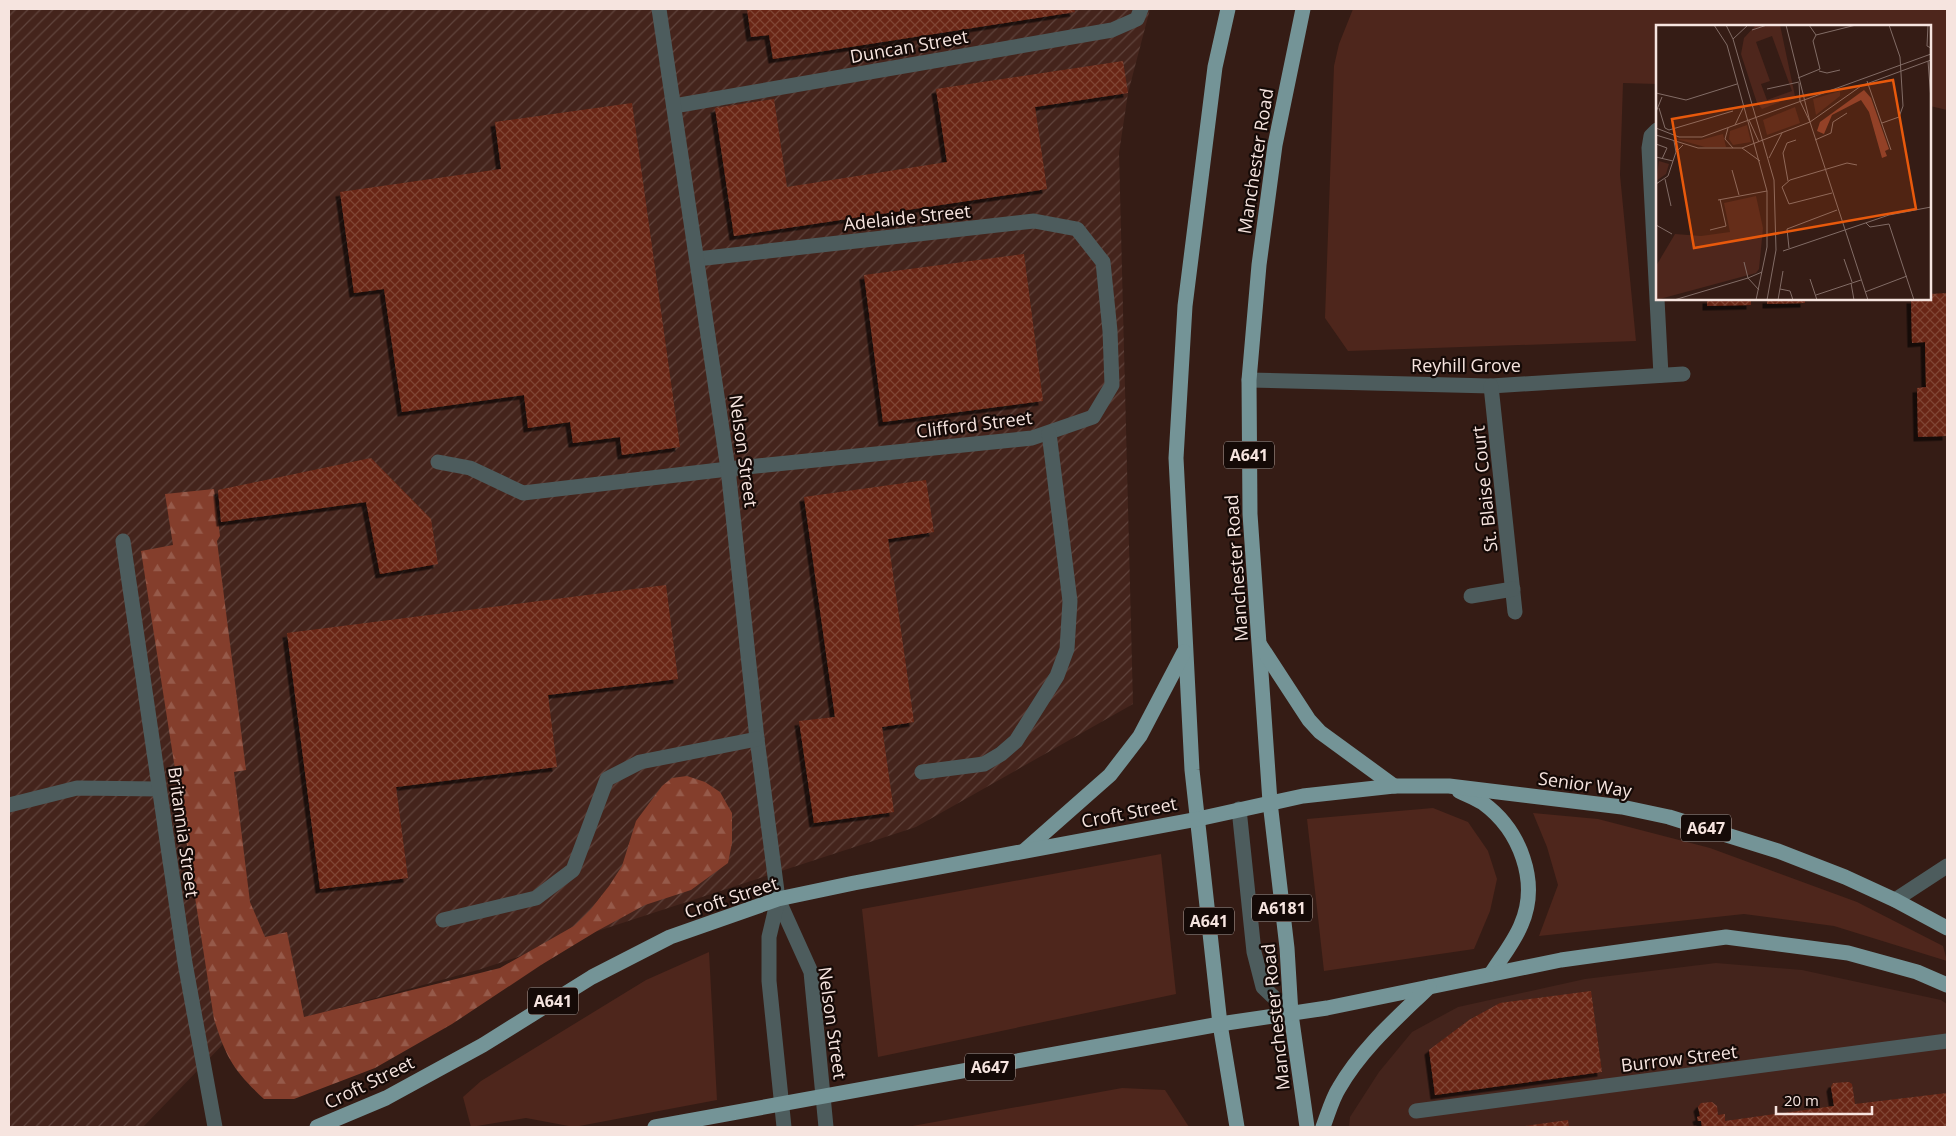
<svg xmlns="http://www.w3.org/2000/svg" width="1956" height="1136" viewBox="0 0 1956 1136" font-family="'Open Sans',sans-serif">
<defs>
<pattern id="industrial-furrows" width="10" height="10" patternUnits="userSpaceOnUse" patternTransform="scale(1.25)"><rect width="10" height="10" fill="#44241c"/><path d="M-1 1l2-2M0 10L10 0M9 11l2-2" fill="none" stroke="#60443d"/></pattern>
<pattern id="forest-firs" width="22" height="20" patternUnits="userSpaceOnUse" patternTransform="scale(1.25)"><rect width="22" height="20" fill="#843e2c"/><path d="M5 1l3.5 6h-7zM16 11l3.5 6h-7z" fill="#965a4a"/></pattern>
<pattern id="building-cross-hatch" width="8" height="8" patternUnits="userSpaceOnUse" patternTransform="scale(1.25)"><rect width="8" height="8" fill="#692614"/><path d="M0 0l8 8M0 8l8-8" fill="none" stroke="#7f4536"/></pattern>
<filter id="shadow"><feDropShadow dx="-4.5" dy="4.5" stdDeviation="0" flood-color="#0009"/></filter>
</defs>
<rect width="100%" height="100%" fill="#351c15"/>
<!-- built -->
<polygon fill="#44241c" points="1716,963 1802,970 1941,1000 1947,1004 1947,1127 1349,1127 1350,1117 1379,1072 1412,1032 1458,1007 1585,979"/>
<!-- industrial -->
<polygon fill="url(#industrial-furrows)" points="9,9 1150,9 1128,93 1119,153 1133,704 916,827 478,970 229,1038 143,1127 9,1127"/>
<!-- grass -->
<g fill="#4e261c">
<polygon points="1353,9 1947,9 1947,110 1930,106 1930,26 1657,26 1657,84 1623,83 1620,175 1636,341 1348,351 1325,318 1334,66 1339,44"/>
<polygon points="1433,808 1468,822 1488,851 1497,879 1490,911 1474,949 1324,971 1307,819"/>
<polygon points="1533,813 1598,819 1710,848 1857,902 1943,946 1947,961 1834,926 1744,914 1539,936 1558,885 1547,847"/>
<polygon points="1161,854 1176,994 878,1057 862,909"/>
<polygon points="709,952 717,1100 574,1127 526,1118 471,1127 463,1097 481,1081 646,980"/>
<polygon points="1122,1088 1165,1090 1189,1127 907,1127"/>
</g>
<!-- forest -->
<path fill="url(#forest-firs)" d="M214,489L220,536L217,541L246,770L234,772L250,902L265,937L287,932L304,1017L500,968L574,926L591,909L609,886L622,866L636,821L662,786L672,778L687,776L705,782L720,792L732,813V843L728,863L691,890L645,905L597,931L541,965L452,1024L375,1068L294,1099H264C234,1071 226,1058 214,1019L141,551L173,545L165,494Z"/>
<!-- building -->
<g fill="url(#building-cross-hatch)" filter="url(#shadow)">
<polygon points="747,9 1074,9 1075,12 773,59 769,35 751,37"/>
<polygon points="1123,61 1128,93 1035,107 1047,189 734,236 715,108 774,99 787,187 947,162 936,89"/>
<polygon points="632,103 680,447 622,455 620,437 573,443 570,422 528,428 524,395 402,412 384,289 354,293 340,192 501,169 495,122"/>
<polygon points="1024,254 1043,401 883,422 864,275"/>
<polygon points="1947,293 1947,436 1918,437 1917,388 1926,387 1925,342 1912,343 1911,299 1930,299 1930,294"/>
<polygon points="1707,299 1751,299 1751,305 1707,306"/>
<polygon points="1767,299 1805,299 1805,303 1767,304"/>
<polygon points="371,458 431,519 438,564 380,574 366,502 221,522 218,490"/>
<polygon points="926,480 934,532 888,539 914,722 882,727 894,812 814,823 799,721 835,717 804,497"/>
<polygon points="666,585 678,679 548,695 557,767 396,787 408,878 320,889 287,633"/>
<polygon points="1591,991 1602,1072 1435,1095 1429,1050 1469,1020 1500,1003"/>
<polygon points="1849,1082 1852,1084 1855,1104 1947,1093 1947,1127 1702,1127 1701,1121 1698,1121 1697,1117 1700,1116 1698,1107 1701,1103 1712,1102 1717,1106 1718,1115 1725,1114 1725,1121 1834,1106 1831,1087 1833,1083"/>
<polygon points="1568,1120 1569,1127 1525,1127 1525,1126"/>
</g>
<g fill="none" stroke-linecap="round" stroke-linejoin="round">
<!-- lane -->
<g stroke="#4d5c5d" stroke-width="15">
<polyline points="674,106 1112,30 1137,19 1141,9"/>
<polyline points="1657,130 1651,136 1649,148 1661,375"/>
<polyline points="438,462 470,468 523,493 728,469 1032,438 1093,417 1112,385 1110,331 1103,262 1077,229 1034,221 697,259"/>
<polyline points="922,772 984,764 1001,754 1016,741 1057,676 1067,649 1070,601 1049,433"/>
<polyline points="9,805 77,788 159,789"/>
<polyline points="1239,809 1254,952 1263,987 1291,1014"/>
</g>
<!-- street -->
<g stroke="#4d5c5d" stroke-width="15">
<polyline points="659,9 728,469 757,739 778,899 811,972 826,1127"/>
<polyline points="1249,380 1491,386 1683,374"/>
<polyline points="1491,386 1515,612"/>
<polyline points="123,541 185,963 215,1127"/>
<polyline points="1471,596 1513,589"/>
<polyline points="778,899 769,937 769,981 784,1127"/>
<polyline points="1895,900 1947,866"/>
<polyline points="443,920 536,898 573,870 607,779 640,762 757,739"/>
<polyline points="1416,1111 1947,1041"/>
</g>
<!-- primary -->
<g stroke="#749497" stroke-width="15">
<polyline points="1228,9 1215,67 1185,306 1176,458 1192,770 1220,1024 1237,1127"/>
<polyline points="1303,9 1275,145 1259,265 1249,380 1250,514 1270,802 1287,948 1291,1014 1307,1127"/>
<polyline points="1260,645 1309,720 1320,732 1394,786"/>
<path d="M1459,791C1467,795 1476,798 1483,803C1520,830 1540,882 1521,925C1514,942 1501,958 1491,974"/>
<polyline points="1025,850 1110,775 1140,736 1184,652"/>
<polyline points="317,1127 386,1098 483,1045 592,977 670,937 778,899 854,883 1198,819 1303,796 1394,786 1449,786 1622,807 1669,817 1778,851 1845,877 1895,900 1947,928"/>
<polyline points="655,1127 1220,1024 1327,1008 1561,960 1726,937 1848,953 1917,972 1947,985"/>
<path d="M1323,1127C1328,1114 1332,1099 1339,1088C1362,1048 1397,1018 1429,987"/>
</g>
</g>
<g text-anchor="middle" dominant-baseline="central" stroke-width="4.5" stroke-linejoin="round" paint-order="stroke">
<!-- shield labels -->
<g fill="#150a07" stroke="#b2a39e" stroke-width="1">
<rect x="1224" y="441.5" width="50" height="27" rx="4"/>
<rect x="1681" y="814.5" width="50" height="27" rx="4"/>
<rect x="1252" y="894.5" width="60" height="27" rx="4"/>
<rect x="1184" y="907.5" width="50" height="27" rx="4"/>
<rect x="528" y="987.5" width="50" height="27" rx="4"/>
<rect x="965" y="1053.5" width="50" height="27" rx="4"/>
</g>
<g font-size="16" font-weight="bold" fill="#f6e4df">
<text x="1249" y="455">A641</text>
<text x="1706" y="828">A647</text>
<text x="1282" y="908">A6181</text>
<text x="1209" y="921">A641</text>
<text x="553" y="1001">A641</text>
<text x="990" y="1067">A647</text>
</g>
<!-- street labels -->
<g font-size="18" fill="#f6e4df" stroke="#150a07">
<text transform="translate(909 46) rotate(-10)">Duncan Street</text>
<text transform="translate(1255 161) rotate(-81)">Manchester Road</text>
<text transform="translate(907 217) rotate(-6)">Adelaide Street</text>
<text x="1466" y="365">Reyhill Grove</text>
<text transform="translate(974 424) rotate(-7)">Clifford Street</text>
<text transform="translate(744 451) rotate(82)">Nelson Street</text>
<text transform="translate(1484 489) rotate(-96)">St. Blaise Court</text>
<text transform="translate(1236 568) rotate(-94)">Manchester Road</text>
<text transform="translate(1585 784) rotate(8)">Senior Way</text>
<text transform="translate(1129 812) rotate(-11)">Croft Street</text>
<text transform="translate(184 832) rotate(82)">Britannia Street</text>
<text transform="translate(731 897) rotate(-18)">Croft Street</text>
<text transform="translate(1275 1017) rotate(-96)">Manchester Road</text>
<text transform="translate(833 1023) rotate(82)">Nelson Street</text>
<text transform="translate(1679 1058) rotate(-7)">Burrow Street</text>
<text transform="translate(369 1082) rotate(-26)">Croft Street</text>
</g>
</g>
<!-- overview -->
<g transform="translate(1656 25)">
<rect width="275" height="275" fill="#351c15"/>
<path d="M100,0H124L139,71L106,84L101,78L85,29L88,13ZM116,11L136,66L111,75L105,59L114,56L100,17ZM184,66V71L160,90L157,74ZM139,82L144,98L111,110L107,95ZM91,100L95,117L77,120L73,114L74,106ZM67,109L70,122H49L20,114L44,115ZM3,136L13,139L10,149L0,156ZM100,171L107,203L103,244L100,248L0,275V241L19,209L45,211L74,207L68,178Z" fill="#4e261c" fill-rule="evenodd"/>
<path d="M208,65L215,73L233,124L229,126L231,131L226,133L213,87L205,75L176,90L168,109L161,106L164,97Z" fill="#843e2c"/>
<path fill="none" stroke="#826c66" stroke-width="1" d="M58,0L71,20L111,166V222L100,275M70,0L77,14L118,155L120,225L111,275M73,0H89M130,0L154,97L212,275M153,0L160,10L200,0M272,0L271,21L275,23M96,5L111,0M77,14L92,0M272,36L275,75M163,46L171,48L184,45M142,53L164,44L157,16L160,10M211,56L235,125M143,58L144,76L154,97M111,64L143,57M0,68L30,75L81,59M3,83L9,103L13,105L77,86M0,87L6,72M93,95L103,117M226,98L243,92L247,81L244,32L233,0M79,100L88,81M0,103L23,112H46L275,29M72,103L69,114L77,123M0,110L42,123H86L154,97L205,61L275,35M159,115L175,108L177,97L191,88M18,116L20,127L27,120M0,119L11,123L6,134M86,123L104,136M0,132L17,136M113,133L126,108M76,145L83,170M9,154L15,181M132,156L127,128L131,118L140,115M0,159L12,151L20,127M176,168L133,179L126,162L134,155L191,138L201,140M62,175L111,166M210,198L214,202L233,199L258,275M0,200L16,209M54,205L70,201L64,174M133,223L131,204L181,185M127,226L233,190L275,182M188,234L196,257M154,254L161,275M195,258L198,275M124,264L134,266L137,275M103,265L92,253L106,247M209,267L251,251M160,270L205,255M18,275L92,253L88,237M122,275L127,246"/>
<path fill="#e8590c" fill-opacity="0.15" stroke="#e8590c" stroke-width="2.5" d="M237,55L260,184L38,223L16,94Z"/>
<rect width="275" height="275" fill="none" stroke="#f6e4df" stroke-width="2.5"/>
</g>
<!-- border -->
<rect width="1956" height="1136" fill="none" stroke="#f6e4df" stroke-width="20"/>
<!-- scale -->
<path d="M1776 1106v8h96v-8" fill="none" stroke="#f6e4df" stroke-width="2.5"/>
<text x="1784" y="1106" font-size="15" fill="#f6e4df" stroke="#150a07" stroke-width="4" paint-order="stroke">20 m</text>
</svg>
